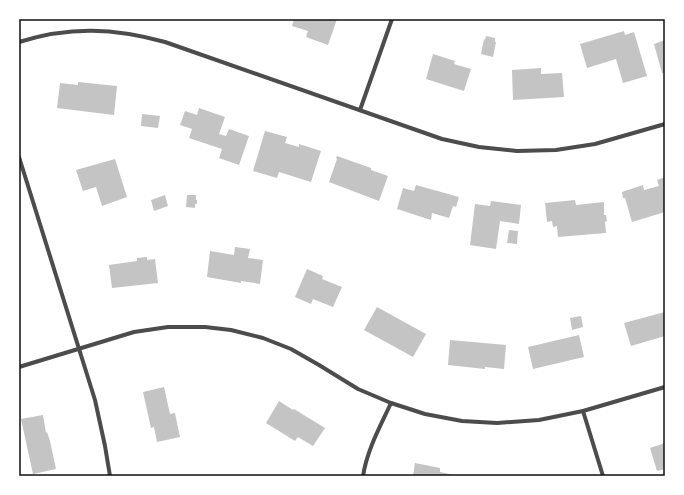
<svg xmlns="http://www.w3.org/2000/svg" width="684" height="495" viewBox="0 0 684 495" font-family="'Libre Baskerville',serif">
<rect width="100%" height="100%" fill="#fff"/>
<!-- building -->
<g fill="#c4c4c4">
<polygon points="294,19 337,19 328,45 306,37 308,31 292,26"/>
<polygon points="624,31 625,35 634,32 647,76 623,83 616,59 587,68 580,44"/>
<polygon points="486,36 495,38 495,42 496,42 493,57 481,54 484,39 485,40"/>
<polygon points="665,40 665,73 662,73 654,44"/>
<polygon points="433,54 455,61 454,64 471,69 464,91 426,79"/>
<polygon points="541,68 541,74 562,73 564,97 513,100 512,70"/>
<polygon points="78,82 117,86 114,115 57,108 60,83 78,85"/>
<polygon points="199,108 225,117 219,134 226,136 229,129 249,136 239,165 219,158 222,149 189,138 192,129 180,125 185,111 197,115"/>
<polygon points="142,114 160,116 158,128 141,126"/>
<polygon points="265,131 287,137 285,143 299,147 299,144 321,151 311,182 279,172 277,178 253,171"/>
<polygon points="337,156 371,168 371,170 388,176 379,201 329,182 337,159 336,158"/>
<polygon points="115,159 127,197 102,206 96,187 83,191 76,170"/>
<polygon points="665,177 665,212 632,222 625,198 623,198 622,192 643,185 644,190 659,186 657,180"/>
<polygon points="416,185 459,197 456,207 453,206 449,218 432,213 431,220 397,209 403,188 414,191"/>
<polygon points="165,195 168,206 154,211 151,200"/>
<polygon points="187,195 196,195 196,200 197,200 197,204 195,204 195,208 186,207"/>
<polygon points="575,200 576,205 604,202 604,215 606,215 607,221 605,222 606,233 558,237 557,226 553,227 552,221 547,222 545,203"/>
<polygon points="491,201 521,205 519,224 500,221 496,249 470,245 475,204 490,206"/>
<polygon points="509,230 518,231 517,244 507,243"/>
<polygon points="235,247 250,249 248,258 263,260 260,284 241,281 241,283 207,277 210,251 234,255"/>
<polygon points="147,257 147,260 155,259 158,283 112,288 109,265 137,261 137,258"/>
<polygon points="307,269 323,276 322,279 342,287 333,307 313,299 311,304 295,297"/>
<polygon points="377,307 426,334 413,357 364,330"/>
<polygon points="665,312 665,336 631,346 624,323"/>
<polygon points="581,316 583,327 572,330 570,318"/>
<polygon points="579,335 584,357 533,369 528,347"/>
<polygon points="450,340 506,345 504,369 485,367 485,369 448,365"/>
<polygon points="164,387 170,414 175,413 180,437 157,442 154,427 151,428 143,392"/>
<polygon points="279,401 293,410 294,409 325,428 313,446 298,437 295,441 266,423"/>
<polygon points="43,415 46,433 47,432 50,441 56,469 33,474 29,456 21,419"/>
<polygon points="665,443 665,469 657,471 650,448"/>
<polygon points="415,463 440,468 440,472 454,475 454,476 413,476"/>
</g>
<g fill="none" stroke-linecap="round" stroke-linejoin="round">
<!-- minor -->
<g stroke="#4c4c4c" stroke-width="4">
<path d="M19,42C70,26 114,28 165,42L442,139L479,147L517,151L556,150L595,144L665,124"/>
<polyline points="360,110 392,19"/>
<polyline points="19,157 95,400 105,446 110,476"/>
<polyline points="19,367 134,332 168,327 205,327 231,330 263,338 291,349 319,365 358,389 391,403 425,414 462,421 497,423 539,420 583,411 665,387"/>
<polyline points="583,411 603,476"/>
<path d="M363,476C367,450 380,427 391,403"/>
</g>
</g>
<!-- border -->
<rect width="684" height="495" fill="none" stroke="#ffffff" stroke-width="40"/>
<rect x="20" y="20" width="644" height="455" fill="none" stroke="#111" stroke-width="1.5"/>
</svg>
